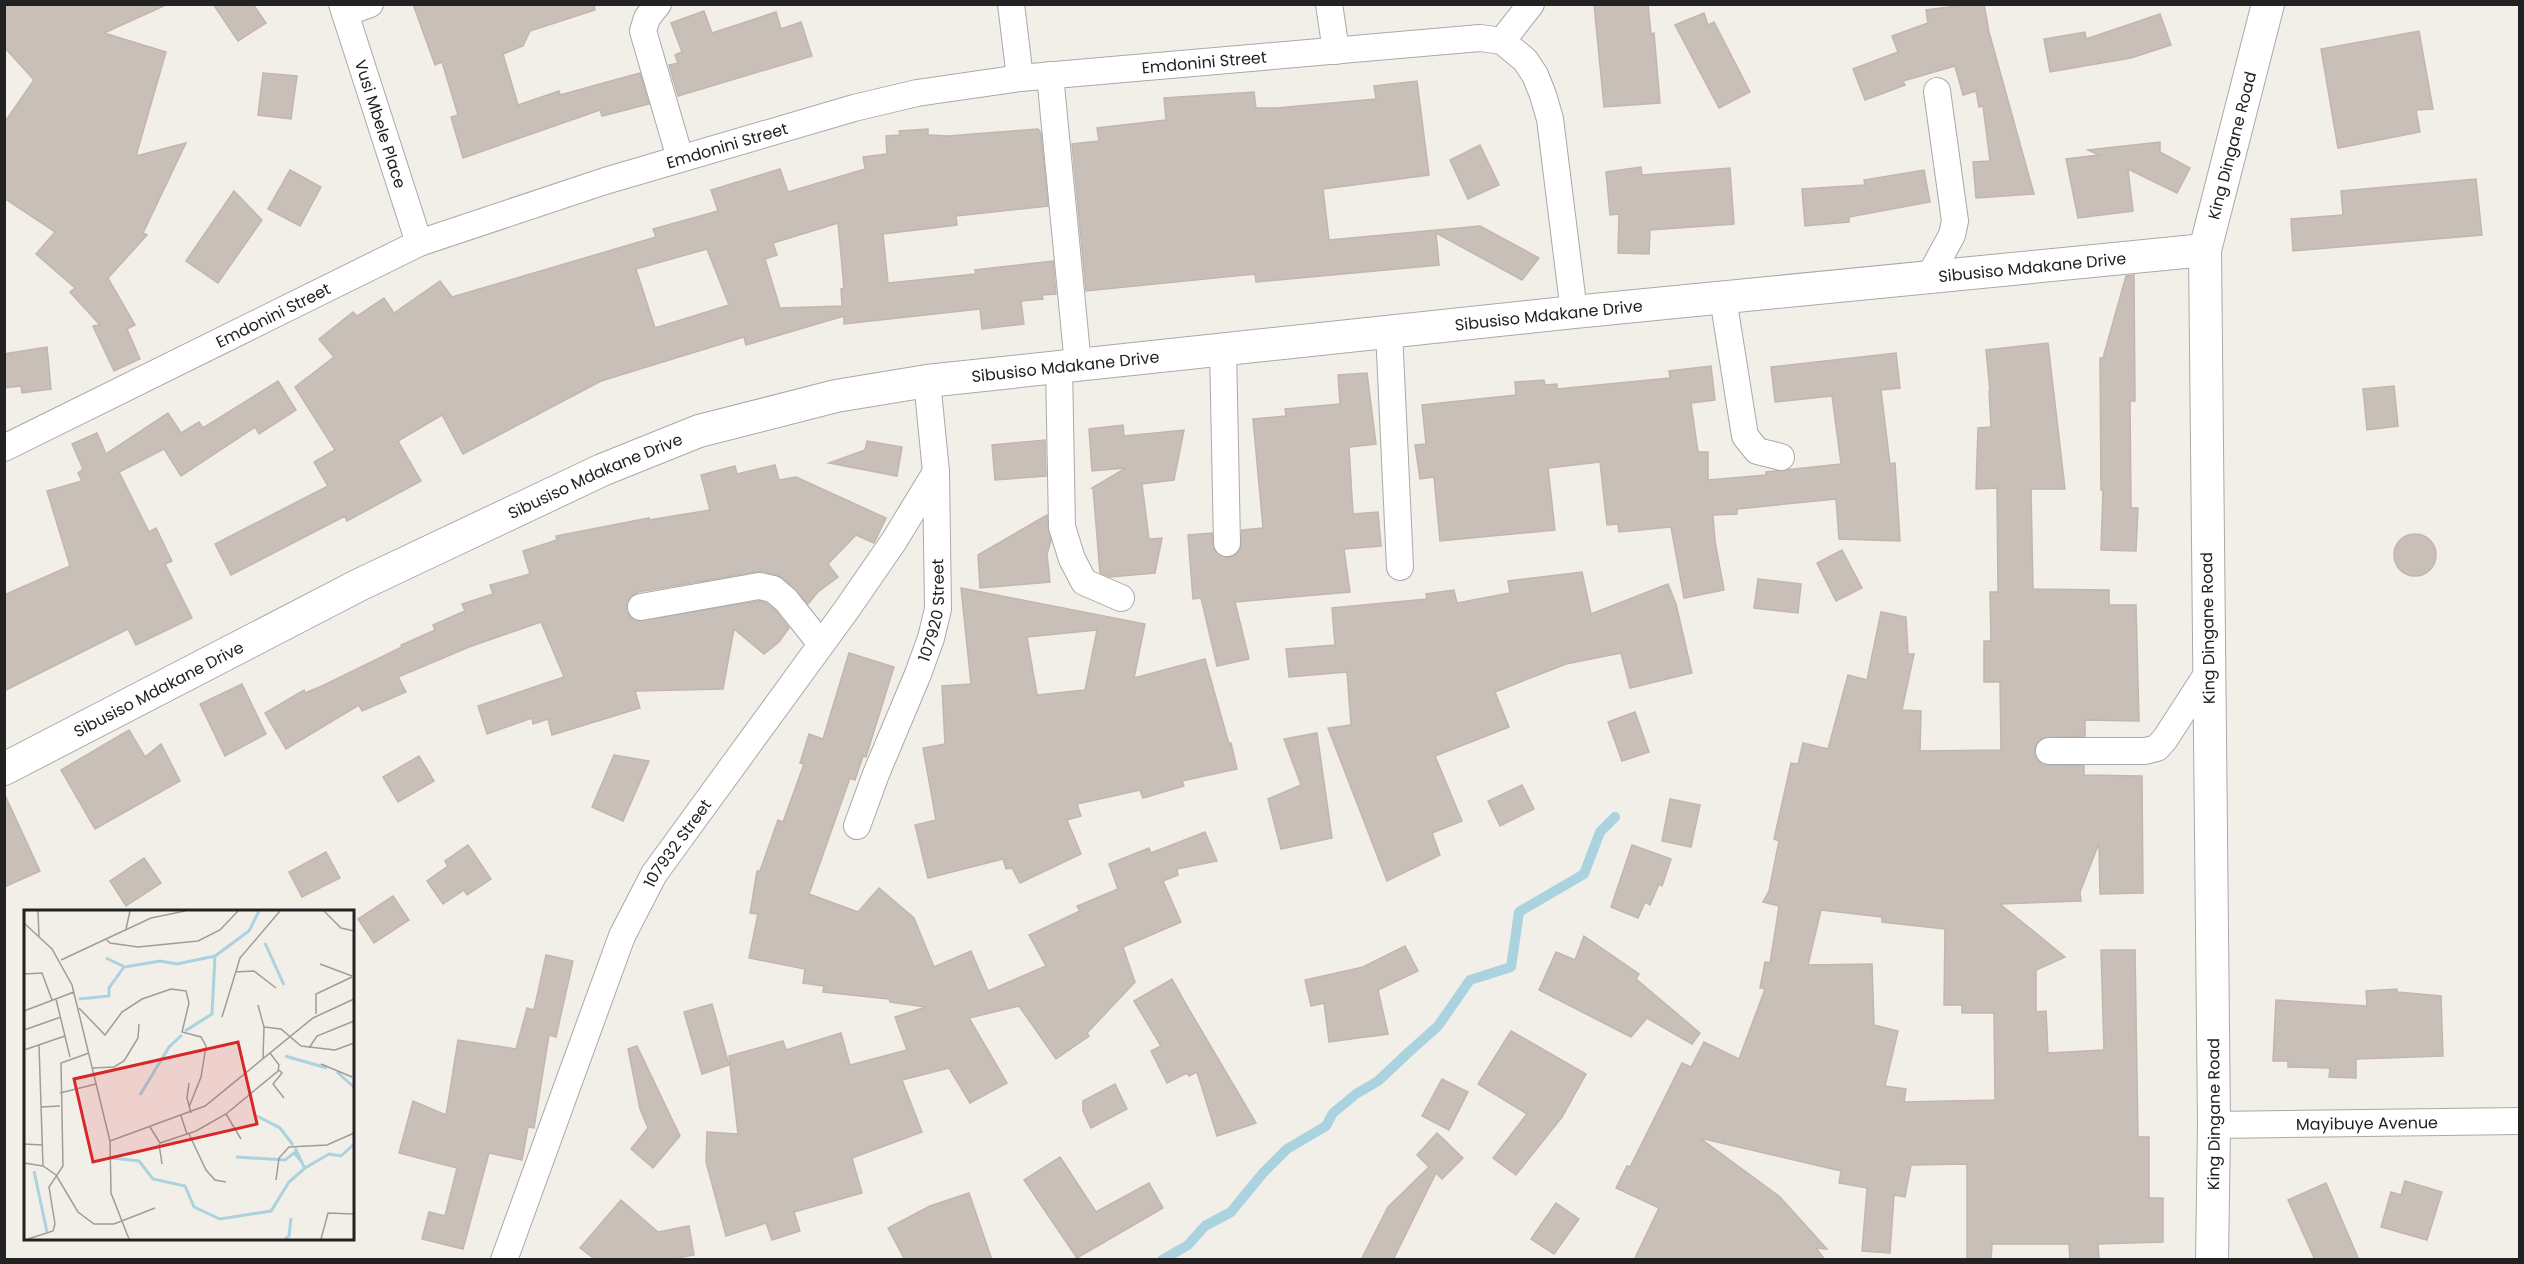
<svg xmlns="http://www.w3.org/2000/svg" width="2524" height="1264" viewBox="0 0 2524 1264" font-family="Poppins,sans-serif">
<rect width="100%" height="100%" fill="#f2efe9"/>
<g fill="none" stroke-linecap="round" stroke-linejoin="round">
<!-- stream -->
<polyline stroke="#aad3df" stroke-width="10" points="1162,1260 1188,1245 1205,1226 1231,1212 1263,1173 1287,1149 1326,1126 1333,1113 1356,1094 1378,1081 1410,1051 1438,1026 1470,980 1511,967 1519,912 1584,874 1600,832 1615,817"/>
</g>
<!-- building -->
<g fill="#c7bfb8" stroke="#c4b6ab" stroke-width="1.5" fill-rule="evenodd">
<polygon points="4,4 168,4 104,33 166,52 136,156 186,143 143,233 147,235 108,278 135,325 127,329 140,359 114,371 93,326 100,325 70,292 75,288 36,254 55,232 4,198 4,123 34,80 4,47"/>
<polygon points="213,4 253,4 266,23 238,41"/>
<polygon points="413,4 594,4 595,10 530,31 523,46 503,54 518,105 559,91 560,95 640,73 649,104 602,116 600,110 463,158 451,117 458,115 442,62 435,65"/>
<polygon points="1594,4 1648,4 1651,34 1654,33 1660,103 1604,107"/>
<polygon points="1974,4 1984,4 1989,32 2034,194 1976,198 1973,162 1990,161 1983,106 1979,107 1976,91 1963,95 1955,66 1903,81 1905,85 1865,100 1853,69 1898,52 1892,36 1928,23 1926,10"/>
<polygon points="704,11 712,33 776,12 781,29 801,22 812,56 678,96 669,65 678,63 675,55 682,52 671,23"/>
<polygon points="1704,13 1708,25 1714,22 1750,92 1719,108 1675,25"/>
<polygon points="2160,14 2171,45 2131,58 2050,72 2044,39 2085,32 2086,39"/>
<polygon points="2419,31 2433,109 2416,110 2420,132 2338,148 2321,49"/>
<polygon points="263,73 297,76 291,119 258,115"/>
<polygon points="1417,81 1429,175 1323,189 1329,240 1480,226 1539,258 1522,280 1436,233 1439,265 1256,282 1255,274 1086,291 1072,144 1099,141 1097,128 1166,120 1164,98 1254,92 1256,108 1276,108 1376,99 1374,86"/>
<path d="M928,129V135L948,136L1038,129L1041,133L1048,206L956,216L957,225L883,234L888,283L976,274L975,270L1053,261L1056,294L1042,295L1043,299L1021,301L1024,324L982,329L980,309L844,324V316L746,345L744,337L601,381L463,454L442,415L398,441L421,481L347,521L345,516L231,575L215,544L328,486L314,462L335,450L295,387L334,357L319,339L353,312L357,316L384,298L394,313L440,281L452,297L656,237L653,229L718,211L711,190L780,169L788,192L865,169L863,157L887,154L886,136L900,135L899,131ZM838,223L844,288L841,289L842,306L780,308L765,259L777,255L773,243ZM707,249L729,305L655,328L636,269Z"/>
<polygon points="2160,142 2160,152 2190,168 2177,193 2128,169 2133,211 2078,218 2066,159 2099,155 2088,150"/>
<polygon points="1480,145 1499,185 1468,199 1450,160"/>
<polygon points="1641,167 1642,175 1730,168 1734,224 1650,230 1649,254 1618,253 1619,214 1610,215 1606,172"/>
<polygon points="290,170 321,187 300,226 268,209"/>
<polygon points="1924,170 1930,202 1849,217 1849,222 1805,226 1802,189 1865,185 1864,180"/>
<polygon points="2476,179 2482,235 2293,251 2291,219 2343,215 2341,191"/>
<polygon points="234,191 262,220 218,283 186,261"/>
<polygon points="2134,275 2135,401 2130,401 2131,508 2138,508 2136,551 2101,550 2103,490 2101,490 2100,358 2103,358 2126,276"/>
<path d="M2048,343L2065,489H2031L2033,589L2109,590V605H2136L2139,721L2085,720V736L2042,738L2036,744L2034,752L2036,759L2042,764L2084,766V775L2142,776L2143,893L2100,894L2099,843L2080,892L2081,901L2000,904L2065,957L2036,970V1012L2046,1011L2048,1053L2104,1050L2101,950H2135L2138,1137H2149V1198H2163V1242L2098,1244L2099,1260H2070L2069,1244H1992L1991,1260H1967V1164L1911,1165L1905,1197L1894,1195L1890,1253L1862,1251L1867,1188L1839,1183L1841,1171L1700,1138L1780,1197L1827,1249L1816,1248L1825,1260H1634L1659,1208L1616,1188L1627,1166L1630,1167L1682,1063L1691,1067L1704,1042L1739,1059L1765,989L1760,988L1765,962L1770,963L1779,906L1763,902L1769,891L1779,841L1774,839L1791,763L1798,764L1803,743L1828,749L1848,675L1867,680L1881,612L1906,617L1908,654H1914L1902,710L1921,711L1920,751L2001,750L2000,682H1984V641H1991L1990,592H1998L1997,488L1976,489L1978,428L1991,427L1989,391H1990L1986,350ZM1821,910L1882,917V922L1945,929L1944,1005H1962V1013H1994L1995,1100L1904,1102L1906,1089L1885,1086L1898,1031L1874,1025L1872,964L1808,965Z"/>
<polygon points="47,347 51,389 22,393 21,386 4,388 4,354"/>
<polygon points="1896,353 1900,388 1881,390 1890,464 1895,463 1900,541 1839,539 1836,499 1737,509 1737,514 1713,515 1715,541 1724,590 1684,598 1671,527 1619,532 1618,524 1607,525 1600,462 1548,468 1555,530 1440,541 1434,477 1420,479 1415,445 1426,444 1422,405 1516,395 1515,382 1544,380 1545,385 1557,384 1557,389 1670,378 1669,371 1711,366 1715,400 1691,403 1698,452 1708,452 1708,480 1766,475 1766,472 1841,464 1832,396 1775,402 1771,367"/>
<polygon points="1367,373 1376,444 1349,447 1353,514 1378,512 1381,546 1344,549 1350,592 1235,602 1249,659 1217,666 1201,598 1193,599 1188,535 1212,533 1215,551 1227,558 1235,555 1240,550 1242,530 1263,528 1253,419 1286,416 1285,409 1340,404 1338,375"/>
<polygon points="278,381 296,410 259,434 255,427 181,476 164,449 119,472 149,532 156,528 172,561 165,564 192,618 136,645 128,629 4,691 4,595 70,566 47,491 82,481 78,473 83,469 72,444 97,433 106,454 168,413 181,433 199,422 203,428"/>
<polygon points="2394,386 2398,426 2367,430 2363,389"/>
<polygon points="1123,425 1124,436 1184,430 1174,480 1142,484 1149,539 1162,538 1155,573 1110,577 1100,573 1093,488 1092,488 1126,468 1092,471 1089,429"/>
<polygon points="1045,440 1046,476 995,480 992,445"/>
<polygon points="867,441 902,447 897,476 829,463 865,450"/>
<polygon points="775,465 779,480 796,477 886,518 874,543 856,535 828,564 838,577 818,592 808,604 783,578 762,571 638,592 631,596 627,602 626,610 630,617 636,621 759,601 766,603 775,610 789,628 779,642 764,654 734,629 723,689 635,691 640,708 552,735 548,719 533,724 532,718 487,734 478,706 564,677 541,622 469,647 398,677 406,692 362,711 359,705 286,749 265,713 304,690 305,693 322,686 402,647 401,645 435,630 433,625 465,611 462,604 493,594 490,585 530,574 523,551 557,540 556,536 649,518 649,520 710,510 701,475 735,466 737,474"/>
<polygon points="1047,515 1051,541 1047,554 1050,582 980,588 978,555"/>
<circle cx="2415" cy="555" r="21"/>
<polygon points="1842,550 1862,588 1836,601 1817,563"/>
<polygon points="1582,572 1591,614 1668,584 1676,604 1692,673 1630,688 1621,653 1566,664 1495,692 1509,727 1435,756 1462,821 1432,833 1440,855 1387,881 1328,728 1351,725 1347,672 1289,677 1286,649 1335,645 1332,608 1427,599 1426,594 1454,590 1457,603 1510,593 1508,581"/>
<polygon points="1758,579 1801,584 1798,613 1754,608"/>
<path d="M961,588L1145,624L1134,678L1205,659L1229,744L1231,743L1237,769L1182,781L1184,786L1143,798L1140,790L1077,804L1081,816L1067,820L1081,854L1020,883L1012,868L1006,869L1003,859L928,878L915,825L936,820L923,748L945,744L942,686L971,684ZM1097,630L1085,690L1037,695L1027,637Z"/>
<polygon points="849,653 894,667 866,757 863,756 855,780 850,778 809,894 858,912 879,888 914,918 934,967 971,951 988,991 1046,966 1029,935 1080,911 1077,906 1118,889 1109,864 1149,848 1151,853 1205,832 1217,861 1177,869 1178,875 1163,881 1181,922 1123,947 1135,982 1087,1033 1089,1036 1056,1059 1019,1006 969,1018 1007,1083 970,1103 949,1068 902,1080 922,1132 852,1158 862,1193 794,1212 800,1231 772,1240 766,1223 726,1236 706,1162 707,1132 738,1134 729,1056 783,1041 786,1050 841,1033 850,1065 907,1050 895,1017 926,1007 890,1002 889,999 823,992 824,986 803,983 805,969 749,958 758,914 750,913 757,871 760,871 778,820 783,822 804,764 800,763 809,734 823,739"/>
<polygon points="242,684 266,734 225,756 200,704"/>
<polygon points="1635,712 1649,752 1622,761 1608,722"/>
<polygon points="129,730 145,757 161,744 180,781 95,829 61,770"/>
<polygon points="1317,733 1332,838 1281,849 1268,799 1301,785 1284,739"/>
<polygon points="614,755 649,761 623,821 592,807"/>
<polygon points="419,756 434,781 398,802 383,777"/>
<polygon points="1522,785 1534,809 1500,826 1488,801"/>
<polygon points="4,793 40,871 4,887"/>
<polygon points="1670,799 1700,805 1691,847 1662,841"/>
<polygon points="468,845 491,879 467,895 464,890 443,904 427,881 448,866 445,861"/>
<polygon points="1632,845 1671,859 1662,886 1659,884 1650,905 1645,902 1638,918 1611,907"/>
<polygon points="326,852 340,878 302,897 289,872"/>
<polygon points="144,858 161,883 126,906 110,881"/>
<polygon points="393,896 409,920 374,943 358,919"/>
<polygon points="1584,936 1639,974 1636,979 1700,1033 1692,1044 1647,1018 1631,1037 1539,990 1556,952 1575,960"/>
<polygon points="1405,946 1418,971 1378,990 1388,1034 1329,1042 1324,1003 1311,1006 1305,980 1363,967"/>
<polygon points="546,955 573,961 556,1037 549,1035 534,1128 528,1127 522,1160 489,1153 463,1249 422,1239 429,1212 445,1216 457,1168 399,1153 413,1101 446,1115 458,1040 516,1049 527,1008 534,1010"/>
<polygon points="1172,979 1187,1006 1256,1123 1217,1136 1197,1072 1189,1076 1187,1073 1167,1083 1151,1051 1161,1046 1134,1001"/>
<polygon points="2397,989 2397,992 2441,996 2443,1056 2356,1059 2356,1078 2329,1077 2330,1068 2288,1067 2288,1061 2273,1061 2276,1000 2367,1006 2366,991"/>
<polygon points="712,1004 729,1065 702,1074 684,1012"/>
<polygon points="1511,1031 1586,1074 1562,1117 1516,1175 1493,1158 1527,1114 1478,1084"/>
<polygon points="637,1046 680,1136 653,1168 631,1149 648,1128 640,1109 628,1049"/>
<polygon points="1442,1079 1468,1092 1449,1130 1422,1116"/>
<polygon points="1115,1084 1127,1109 1091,1128 1083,1111 1083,1101"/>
<polygon points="1437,1133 1463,1158 1442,1179 1436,1173 1393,1260 1361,1260 1388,1207 1429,1167 1417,1155"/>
<polygon points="1060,1157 1096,1212 1149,1183 1163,1208 1077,1258 1024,1180"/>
<polygon points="2405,1181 2442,1192 2427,1240 2381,1227 2391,1192 2401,1195"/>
<polygon points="2326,1183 2359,1260 2315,1260 2288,1200"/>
<polygon points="969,1193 992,1260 905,1260 888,1228 930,1206"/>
<polygon points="621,1200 658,1232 689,1226 694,1255 666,1260 596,1260 580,1248"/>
<polygon points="1556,1203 1579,1219 1554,1254 1531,1239"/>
</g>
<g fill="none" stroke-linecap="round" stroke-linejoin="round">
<!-- minor casing -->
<g stroke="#a9a9a9" stroke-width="28">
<g id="minor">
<path id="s1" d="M342,4L419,243"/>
<polyline points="658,4 647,18 643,31 680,158"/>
<polyline points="1011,4 1020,78"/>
<polyline points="1329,4 1336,51"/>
<polyline points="345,13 370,4"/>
<polyline points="1502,41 1531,4"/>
<polyline points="1050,75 1078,365"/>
<polyline points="1929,277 1952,235 1955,221 1937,91"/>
<polyline points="1723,298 1745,436 1757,451 1781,457"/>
<polyline points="1389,331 1400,567"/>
<polyline points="1223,349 1227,543"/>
<polyline points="1059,367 1062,527 1072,559 1084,582 1121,598"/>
<path id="s2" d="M4,448L419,243L605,181L854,108L917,93L1020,78L1480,38L1502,41L1525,60L1535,75L1543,95L1550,119L1574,312"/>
<polyline points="641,607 759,586 773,589 786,600 821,644"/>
<polyline points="2049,751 2145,751 2157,748 2165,739 2209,671"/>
<path id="s3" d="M857,826L876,774L918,674L931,638L938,609L936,472L927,381"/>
<path id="s4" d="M2214,1125L2520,1121"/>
<path id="s5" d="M504,1260L622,936L654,874L847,609L894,541L936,472"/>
</g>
</g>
<!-- tertiary casing -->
<g stroke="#a9a9a9" stroke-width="34">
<g id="tertiary">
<path id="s6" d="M4,769L359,585L602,470L699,431L836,396L927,381L1574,312L2205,250"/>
<path id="s7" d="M2212,1260L2214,1125L2205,250L2268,4"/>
</g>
</g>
<!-- minor -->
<use href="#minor" stroke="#fff" stroke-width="26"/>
<!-- tertiary -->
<use href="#tertiary" stroke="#fff" stroke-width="32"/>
</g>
<g text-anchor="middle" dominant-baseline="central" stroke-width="6" stroke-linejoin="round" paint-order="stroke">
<!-- street labels -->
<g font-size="16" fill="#222" stroke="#fff">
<text stroke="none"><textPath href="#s2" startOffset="1272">Emdonini Street</textPath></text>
<text stroke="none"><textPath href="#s1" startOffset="126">Vusi Mbele Place</textPath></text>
<text stroke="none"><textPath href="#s2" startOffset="786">Emdonini Street</textPath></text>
<text stroke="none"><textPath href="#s7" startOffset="1118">King Dingane Road</textPath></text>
<text stroke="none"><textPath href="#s6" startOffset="2118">Sibusiso Mdakane Drive</textPath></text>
<text stroke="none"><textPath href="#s2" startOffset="300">Emdonini Street</textPath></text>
<text stroke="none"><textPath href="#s6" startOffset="1632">Sibusiso Mdakane Drive</textPath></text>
<text stroke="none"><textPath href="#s6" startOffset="1146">Sibusiso Mdakane Drive</textPath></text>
<text stroke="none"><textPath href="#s6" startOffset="660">Sibusiso Mdakane Drive</textPath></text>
<text stroke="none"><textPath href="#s3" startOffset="230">107920 Street</textPath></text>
<text transform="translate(2208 628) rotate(-91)">King Dingane Road</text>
<text stroke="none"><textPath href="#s6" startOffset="174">Sibusiso Mdakane Drive</textPath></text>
<text stroke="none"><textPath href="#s5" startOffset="453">107932 Street</textPath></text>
<text stroke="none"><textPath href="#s7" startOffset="146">King Dingane Road</textPath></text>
<text stroke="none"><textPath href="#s4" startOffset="153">Mayibuye Avenue</textPath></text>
</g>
</g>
<!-- overview -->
<g transform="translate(24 910)">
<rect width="330" height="330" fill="#f2efe9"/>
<path fill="none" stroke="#aad3df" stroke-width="3" d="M241,33L260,75M82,48L101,57L136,51L153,54L191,46L225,21L235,1M55,89L85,86V78L100,57M161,121L188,104L191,46M261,146L303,158M313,162L330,177M116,185L145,137L158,125M233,206L256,218L269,235M271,238L280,257M212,247L261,250L270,243L278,252M88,248L115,251L129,269L161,276L170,297L196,309L247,301L265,272L281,258L305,244L317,246L330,234M10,261L23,322M261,329L265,326L267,308"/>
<path fill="none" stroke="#9f9d99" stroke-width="1.5" d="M14,1L15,27M300,1L317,18L330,21M0,13L28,39L48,75L86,231L87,283L105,329M102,19L106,1M82,29L86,33L114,37L174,31L196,20L214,1M37,50L127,8L161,1M296,54L328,66M211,62L230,61L252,78M0,64L18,63L28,90M32,89L46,147M234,95L240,117L239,149M55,98L81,125L98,102L118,89L147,79L162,81L165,93L158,122L177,127L182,136L177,167L165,197M0,101L50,82M292,104V84L328,67M198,107L216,48L256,1M240,117L257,119L277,136L311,140L330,133M0,120L37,107M15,135L19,256M285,138L293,126L330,111M0,140L41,126M297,154L328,167M69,158L90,157L100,151L114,128L115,114M255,160L258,163L249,174L260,188M165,173L163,188L167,203M36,183L72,174M17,197L36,196M202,204L217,229M157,206L163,224M126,217L136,233L172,221L202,204L254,161L255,155L246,143M165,224L182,260L191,270L202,272M86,231L181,196L289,108L330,89M0,234L18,235M135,234L138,254M0,253L19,256L32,265L54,302L70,314H90L131,298M252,270L255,248L265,237L303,235L330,223M4,329L29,321L31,314L25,277L39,256L37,153L65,143M297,329L304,303L330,304"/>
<path fill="#d62828" fill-opacity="0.15" stroke="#d62828" stroke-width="3" d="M214,132L233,214L69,252L50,169Z"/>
<rect width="330" height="330" fill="none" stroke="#222" stroke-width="3"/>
</g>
<!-- border -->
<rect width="2524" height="1264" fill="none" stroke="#222222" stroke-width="12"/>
</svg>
